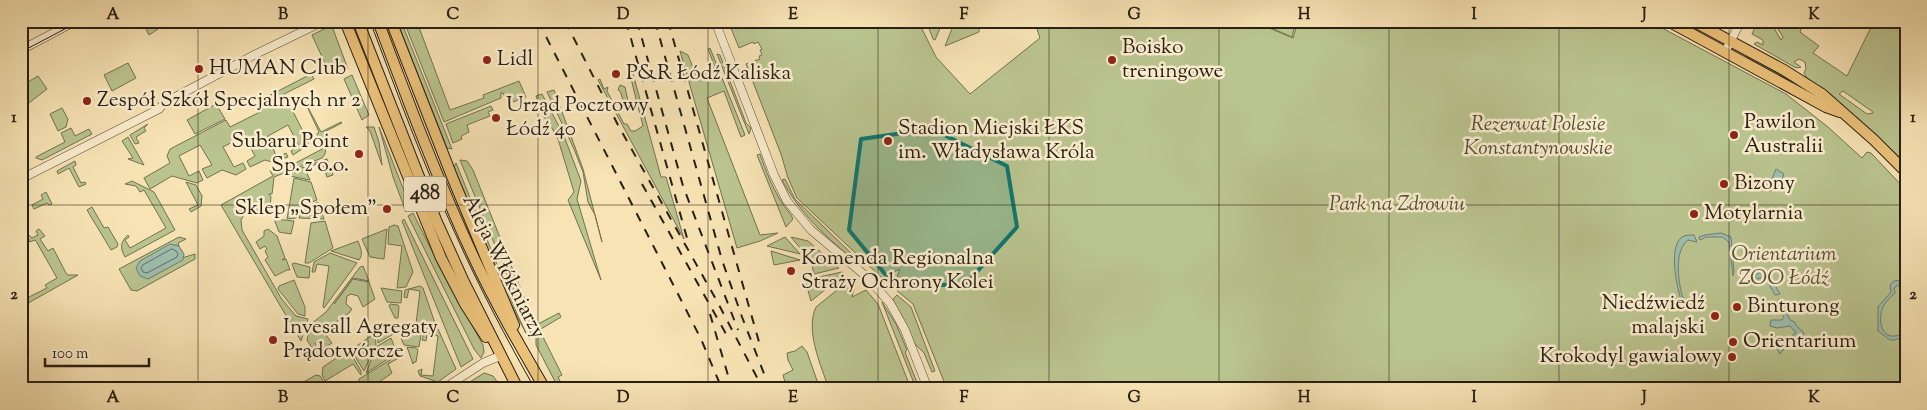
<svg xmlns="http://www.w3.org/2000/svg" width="1927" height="410" viewBox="0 0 1927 410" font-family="'Sorts Mill Goudy',serif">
<rect width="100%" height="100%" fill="#f7e3b4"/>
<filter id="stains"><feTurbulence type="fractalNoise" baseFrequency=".004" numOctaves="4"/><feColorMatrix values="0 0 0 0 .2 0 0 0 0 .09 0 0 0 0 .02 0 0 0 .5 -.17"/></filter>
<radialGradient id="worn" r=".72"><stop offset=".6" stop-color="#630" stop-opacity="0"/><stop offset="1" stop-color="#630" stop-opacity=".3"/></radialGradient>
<!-- green -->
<g fill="#bac48f" stroke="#717252" fill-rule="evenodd">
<polygon points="142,21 154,21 158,29 149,35"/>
<polygon points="397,21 401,21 452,149 447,148"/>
<polygon points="728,21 918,21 936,57 970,94 1040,38 1036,26 1041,24 1039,21 1252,21 1293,38 1298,21 1649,21 1786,94 1828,127 1862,158 1867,152 1871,153 1906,190 1906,389 947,389 913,304 889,284 897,277 900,269 882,278 797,198 788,178 781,154 746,64 760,59 759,56 762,55 760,50 762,49 758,42 754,44 753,42 739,48"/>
<polygon points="926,21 943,21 935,40 933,39"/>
<polygon points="955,21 979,21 979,32 945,46"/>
<polygon points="1255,21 1296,21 1292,37"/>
<path d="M1758,21H1770L1781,40L1783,37L1773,21H1786L1801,29L1800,32L1819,46L1813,53L1847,76L1874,21H1906V163L1856,117L1807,78L1804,73L1806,69L1805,62L1799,59L1794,62L1801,67L1796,68L1754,44L1757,42L1763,45V40L1752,34ZM1843,91L1873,112V113L1867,114L1839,94Z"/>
<polygon points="417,22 450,110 484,98 483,95 519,81 526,97 513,102 511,95 505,97 503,93 501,93 501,98 444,122 405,24"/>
<polygon points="328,27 333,29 348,69 337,73 335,69 329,72 312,35"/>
<polygon points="710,48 745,135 741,137 724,91 707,98 760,235 778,233 760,241 737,248 680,51 688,55 696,75 715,67 708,49"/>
<polygon points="717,54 720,55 746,123 751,128 749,134"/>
<polygon points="1748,55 1802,87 1746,57"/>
<polygon points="128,63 136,78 112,91 104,75"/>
<polygon points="632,70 661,177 666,177 684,239 598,80 600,79 604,89 608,87 607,91 624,124 627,124 631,131 635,131 643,126 629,71"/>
<polygon points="311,74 314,79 284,94 308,141 308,145 293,155 291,151 299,146 288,125 268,136 277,158 286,153 288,157 272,162 265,160 250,167 247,161 255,156 244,136 223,147 234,167 243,163 246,169 236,175 222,170 207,178 202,169 212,165 200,145 179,156 189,176 199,171 203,180 197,183 172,176 150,189 144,178 170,163 167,156 170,149 226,120 230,127 260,112 255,103"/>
<polygon points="352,75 369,115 362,120 344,79"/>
<polygon points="38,76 47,89 21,109 21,86"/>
<polygon points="620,85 625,87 630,110 628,110 628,107 623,100 620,91 618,90"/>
<polygon points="554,90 583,169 602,242 595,215 588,202 583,172 574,149 547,92"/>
<polygon points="542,94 564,136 581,181 577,199 601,280 568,200 574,192 558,139 552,128 544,117 536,96"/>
<polygon points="304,100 321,132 341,122 342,123 326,131 329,136 320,140 317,134 319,132"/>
<polygon points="216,104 225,119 195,134 187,120"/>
<polygon points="491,106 493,110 488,112 490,116 467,125 469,132 461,136 462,139 453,143 446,124"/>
<polygon points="62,108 68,119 66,127 58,131 50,114"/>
<polygon points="148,124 144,128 146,131 136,137 139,143 135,144 130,135"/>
<polygon points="366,127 374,127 379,142 382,165 370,131"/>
<polygon points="379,127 410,206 406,212 393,177"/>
<polygon points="71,128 75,136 89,129 92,134 42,160 36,158 36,157 65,142 61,133"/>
<polygon points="128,137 144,165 128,159 133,158 122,141"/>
<polygon points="326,147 325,154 322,158 274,177 272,194 269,194 271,197 270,206 254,212 253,211 245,213 241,220 242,230 281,298 296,316 308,319 301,341 221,205 273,176 270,171 286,168"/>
<path d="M760,154C766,171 772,187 782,203C785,208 791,213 793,219L786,227L757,155Z"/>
<polygon points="327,159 333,175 327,177 322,162 308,167 308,165"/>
<polygon points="460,160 467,161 473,170 529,310 531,333"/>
<polygon points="75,161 76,165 73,167 81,183 85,182 86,184 79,187 69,168 58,174 57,171"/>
<path d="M456,163L518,316L529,339C499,285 478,225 454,167Z"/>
<polygon points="304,167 310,180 285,175 285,174"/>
<polygon points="294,178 311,182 317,200 301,206 296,218 287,219"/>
<path d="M785,179L795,199L853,255L850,257C823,234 799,212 782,180Z"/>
<path d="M132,181L154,192L175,230L125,257C120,248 120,242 128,235L129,237L125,240L130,248L166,228L144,190L140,192L136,186L125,184Z"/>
<polygon points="186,182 196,185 202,196 201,206 191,212 189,209 198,205"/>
<polygon points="46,192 52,204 49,205 47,203 34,209 32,205 43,199 41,195"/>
<polygon points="318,202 324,219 299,218 303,208"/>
<polygon points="92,207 104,228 108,227 118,244 117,247 111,250 87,210"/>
<polygon points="413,213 443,273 483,345 484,352 481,358 474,349 408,216"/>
<polygon points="274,219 294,221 291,234 279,232"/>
<polygon points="404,219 473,359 461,367 402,221"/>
<polygon points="325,221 333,248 309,263 305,263 311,223"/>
<polygon points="394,225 398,226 413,272 406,287 397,288 402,246 388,244 389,227"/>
<polygon points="39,229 45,236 40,239 48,251 53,248 66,273 68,275 78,275 23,306 24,309 21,310 21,301 47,288 45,285 57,278 36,241 35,240 30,242 27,236 28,234 32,238 38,235 36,231"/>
<polygon points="268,229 277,236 285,258 282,260 286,259 290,270 287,270 275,276 265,260 268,257 265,251 267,249 265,246 260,249 256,242 264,236 264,231"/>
<polygon points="387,229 384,259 370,257 362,239"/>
<polygon points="179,237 186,239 178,243 179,246 176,245 148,279 185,257 195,254 195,259 137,291 131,290 119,269"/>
<polygon points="785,237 800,254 767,246"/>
<polygon points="791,237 808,241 839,268 814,274 811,261"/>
<path d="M358,241C360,247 364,254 359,260L331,251Z"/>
<polygon points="771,251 800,260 774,265"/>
<polygon points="330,253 357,263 324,308 323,307 329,266 317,264 315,272 312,272 314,262"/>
<polygon points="294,263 310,267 309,278 297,277 292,264"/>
<polygon points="363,266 369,281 353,278 334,304 353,279 369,282 375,299 363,307 358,296 351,294 347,296 346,304 352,309 349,313 323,331 332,343 324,348 319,340 315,343 321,356 326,353 327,354 319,359 307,340 311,324 326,312 360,267"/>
<polygon points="842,272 845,274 811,301 805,280"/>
<path d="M852,278L856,281L852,297L866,290L878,304L911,389H829C821,366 805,330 816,307Z"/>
<polygon points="294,280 305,307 305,316 298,314 278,289 279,286"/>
<polygon points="420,286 423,288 436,326 417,333 415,332 420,291 409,289 407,298 404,297 405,290"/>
<polygon points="381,288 402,291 401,303 387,302"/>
<polygon points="897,295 911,307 935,371 932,372 924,353 915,344 904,320 894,302 893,299"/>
<polygon points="882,302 896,324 907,350 905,352 918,385 915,386"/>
<polygon points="390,304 398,305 399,307 398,318 395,318 389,306"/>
<polygon points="559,313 561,317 541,329 541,333 562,375 558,377 562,385 566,383 566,389 559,389 536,345 536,325"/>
<polygon points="382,329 394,331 395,333 378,343 377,332"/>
<polygon points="438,329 456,369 438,382 420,376 418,371 422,369 421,375 433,376 438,336 427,333 426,341 422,340 424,333"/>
<polygon points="403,332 421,335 419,347 404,345 399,333"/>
<polygon points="375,333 376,345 364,371 351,350"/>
<polygon points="391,338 396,351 402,350 366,373 376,347"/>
<polygon points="802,346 807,352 820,389 800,389 796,381 786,386 783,375 793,370 788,360 787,353 795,351"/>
<polygon points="407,347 416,348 418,350 416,362 414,362 413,364"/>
<polygon points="350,352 361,371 361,375 353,364 325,381 322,375 323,367 341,355"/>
<polygon points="403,352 404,355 388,364 392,373 369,389 359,389 359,379"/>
<polygon points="484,373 493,376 501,387 459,389"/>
<polygon points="316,375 320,376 328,389 303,389 298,385"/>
</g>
<!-- water -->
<g fill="#9dbeae" stroke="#6e7e70">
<polygon points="1776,169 1784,174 1779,188 1769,191 1768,188"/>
<polygon points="1721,233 1731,237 1734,272 1733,276 1729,242 1722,237 1706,237 1700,240 1699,237 1705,235"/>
<path d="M1694,235L1697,242L1688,240C1674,251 1678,279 1682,295C1683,299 1686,302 1688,306L1684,309C1678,294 1667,248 1682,237C1685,235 1690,235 1694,235Z"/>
<polygon points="170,244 179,246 184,254 183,260 148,279 140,276 136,268 140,261"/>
<polygon points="1765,271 1768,273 1780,294 1775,295 1765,277 1758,279 1754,276 1760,272"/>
<path d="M1906,275V280L1894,288L1895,293C1891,297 1886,301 1884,305C1878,315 1879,338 1895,336C1898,336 1902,333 1906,332V336C1889,343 1892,341 1878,331V307L1891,292L1890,285L1894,281L1903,280Z"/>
<polygon points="1778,303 1786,312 1790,320 1795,322 1795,324 1804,333 1803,336 1790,341 1780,354 1777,349 1785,340 1796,333 1790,326 1777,328 1770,326 1771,320 1782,320 1784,317 1776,304"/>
</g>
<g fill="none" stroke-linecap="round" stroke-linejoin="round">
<!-- shore -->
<polygon stroke="#626e61" stroke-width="1" points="172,249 176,251 178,254 177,257 147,273 143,272 141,268 143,265"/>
<!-- minor casing -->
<g stroke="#5c503c" stroke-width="9">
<g id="minor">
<polyline points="715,21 774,175 787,201 811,230 867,277 890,303 905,330 928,389"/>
<polyline points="21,50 76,21"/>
<polyline points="1725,52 1741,21"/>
<polyline points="21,179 159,109 164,103 256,54 324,21"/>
<polyline points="443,389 483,363 500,356"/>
</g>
</g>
<!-- major casing -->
<g stroke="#281f14" stroke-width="12">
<g id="major">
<polyline points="345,21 441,258 465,304 486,337"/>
<polyline points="358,21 436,220 464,282 518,389"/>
<path d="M378,21C408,101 438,181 474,258C495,303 520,346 545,389"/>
<polyline points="391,21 453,179 514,325"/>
<polyline points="1668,21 1826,107 1840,112"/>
<polyline points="1693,21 1784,70 1822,94 1874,140 1906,172"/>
</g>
</g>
<!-- minor -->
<use href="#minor" stroke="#faedce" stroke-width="8"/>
<!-- major -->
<use href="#major" stroke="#ecc27a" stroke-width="10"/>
<!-- tram -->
<g stroke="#281f14" stroke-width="1">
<path d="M370,21C397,92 423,164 455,233C479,287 506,338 535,389"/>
<polyline points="21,52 80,21"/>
</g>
<!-- rail -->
<g stroke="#281f14" stroke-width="2" stroke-dasharray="9 9" stroke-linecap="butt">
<polyline points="538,21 701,339 722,389"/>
<polyline points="565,21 618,125 718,303 763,389"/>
<polyline points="626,21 687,238"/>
<polyline points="637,21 683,186 738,330"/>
<polyline points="655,21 722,260 742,317 770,389"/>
<polyline points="668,21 761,349"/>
<polyline points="642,184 730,341"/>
<polyline points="710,314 732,389"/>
</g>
</g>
<!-- marked area -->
<path fill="#0f766e" fill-opacity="0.2" stroke="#0f766e" stroke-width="4" stroke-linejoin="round" d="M932,129L1007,166L1017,227L965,285H894L849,230L861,139Z"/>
<!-- grid -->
<path fill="none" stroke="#281f14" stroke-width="1" stroke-opacity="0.55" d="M198,21V389M368,21V389M538,21V389M708,21V389M878,21V389M1049,21V389M1219,21V389M1389,21V389M1559,21V389M1729,21V389M21,205H1906"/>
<!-- markers -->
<g fill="#8f2418" stroke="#faedce" stroke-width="2">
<circle cx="487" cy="60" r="5"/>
<circle cx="1112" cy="60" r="5"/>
<circle cx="199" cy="69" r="5"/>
<circle cx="616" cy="74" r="5"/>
<circle cx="87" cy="101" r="5"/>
<circle cx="496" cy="118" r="5"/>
<circle cx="1734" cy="135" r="5"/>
<circle cx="888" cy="141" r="5"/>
<circle cx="359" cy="154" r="5"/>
<circle cx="1724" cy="184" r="5"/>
<circle cx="387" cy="209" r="5"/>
<circle cx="1694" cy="214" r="5"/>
<circle cx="791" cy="271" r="5"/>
<circle cx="1737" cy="307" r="5"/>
<circle cx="1715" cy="316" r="5"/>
<circle cx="273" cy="340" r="5"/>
<circle cx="1733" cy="342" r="5"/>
<circle cx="1732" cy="357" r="5"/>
</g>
<g text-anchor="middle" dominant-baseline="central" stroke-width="5" stroke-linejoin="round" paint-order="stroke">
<!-- shield labels -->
<rect fill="#faedce" stroke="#675d4c" stroke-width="1" x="404" y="176.5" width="42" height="35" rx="4"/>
<g font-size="20" font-weight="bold" fill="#281f14">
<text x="425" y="194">488</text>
</g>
<!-- poi labels -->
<g font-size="21" fill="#281f14" stroke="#faedce" text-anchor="start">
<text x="1122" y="48">Boisko<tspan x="1122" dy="24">treningowe</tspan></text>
<text x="497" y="60">Lidl</text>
<text x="209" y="69">HUMAN Club</text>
<text x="626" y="74">P&amp;R Łódź Kaliska</text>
<text x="97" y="101">Zespół Szkół Specjalnych nr 2</text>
<text x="506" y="106">Urząd Pocztowy<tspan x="506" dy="24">Łódź 40</tspan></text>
<text x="1744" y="123">Pawilon<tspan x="1744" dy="24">Australii</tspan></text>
<text x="898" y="129">Stadion Miejski ŁKS<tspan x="898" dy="24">im. Władysława Króla</tspan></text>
<text x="349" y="142" text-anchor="end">Subaru Point<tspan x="349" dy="24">Sp. z o.o.</tspan></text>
<text x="1734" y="184">Bizony</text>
<text x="377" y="209" text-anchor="end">Sklep „Społem”</text>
<text x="1704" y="214">Motylarnia</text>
<text x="801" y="259">Komenda Regionalna<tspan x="801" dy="24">Straży Ochrony Kolei</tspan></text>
<text x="1705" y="304" text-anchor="end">Niedźwiedź<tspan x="1705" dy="24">malajski</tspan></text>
<text x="1747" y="307">Binturong</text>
<text x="283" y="328">Invesall Agregaty<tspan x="283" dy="24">Prądotwórcze</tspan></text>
<text x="1743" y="342">Orientarium</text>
<text x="1722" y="357" text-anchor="end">Krokodyl gawialowy</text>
</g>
<!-- park labels -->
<g font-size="21" font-style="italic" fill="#545139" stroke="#faedce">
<text x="1538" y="125">Rezerwat Polesie<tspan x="1538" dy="24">Konstantynowskie</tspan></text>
<text x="1397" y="205">Park na Zdrowiu</text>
<text x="1784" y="255">Orientarium<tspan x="1784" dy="24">ZOO Łódź</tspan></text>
</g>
<!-- street labels -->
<g font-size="21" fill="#281f14" stroke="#faedce">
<text transform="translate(503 267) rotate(63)">Aleja Włókniarzy</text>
</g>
</g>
<!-- margin -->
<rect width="1927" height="410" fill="none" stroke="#f7e3b4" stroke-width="55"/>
<!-- scale -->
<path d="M45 358v8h104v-8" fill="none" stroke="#281f14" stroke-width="2.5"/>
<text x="52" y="358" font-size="15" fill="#281f14" stroke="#faedce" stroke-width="4" paint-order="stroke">100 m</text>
<rect x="28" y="28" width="1872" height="354" fill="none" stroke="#281f14" stroke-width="2"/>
<g font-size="16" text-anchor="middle" font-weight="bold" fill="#281f14">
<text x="113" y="19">A</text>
<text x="283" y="19">B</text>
<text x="453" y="19">C</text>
<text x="623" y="19">D</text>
<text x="793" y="19">E</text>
<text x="964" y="19">F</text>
<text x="1134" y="19">G</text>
<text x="1304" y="19">H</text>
<text x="1474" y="19">I</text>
<text x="1644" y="19">J</text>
<text x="1814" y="19">K</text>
<text x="14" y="122">1</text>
<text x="1913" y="122">1</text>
<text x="14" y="299">2</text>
<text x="1913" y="299">2</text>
<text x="113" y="402">A</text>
<text x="283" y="402">B</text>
<text x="453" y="402">C</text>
<text x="623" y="402">D</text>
<text x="793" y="402">E</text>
<text x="964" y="402">F</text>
<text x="1134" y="402">G</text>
<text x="1304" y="402">H</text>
<text x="1474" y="402">I</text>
<text x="1644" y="402">J</text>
<text x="1814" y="402">K</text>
</g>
<rect width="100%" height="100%" filter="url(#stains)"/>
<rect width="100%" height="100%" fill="url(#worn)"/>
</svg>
